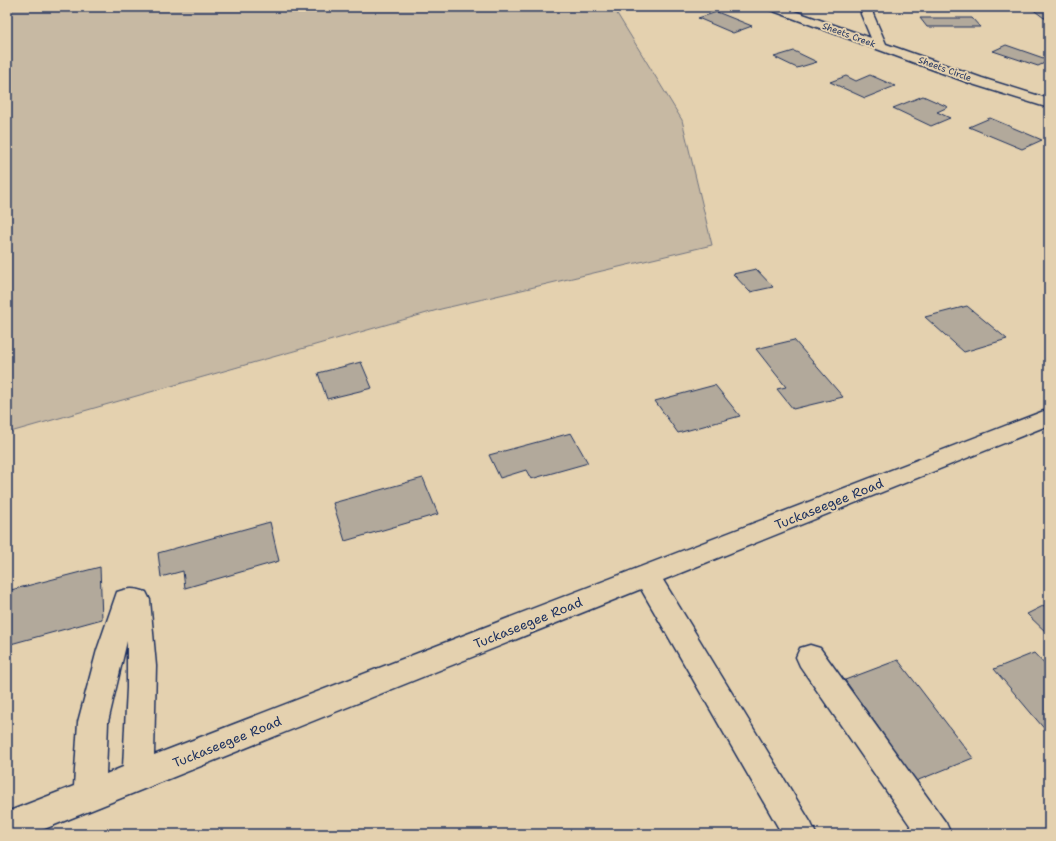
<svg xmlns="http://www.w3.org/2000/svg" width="1056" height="841" viewBox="0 0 1056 841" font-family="'Shantell Sans',sans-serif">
<rect width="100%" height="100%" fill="#e4d1af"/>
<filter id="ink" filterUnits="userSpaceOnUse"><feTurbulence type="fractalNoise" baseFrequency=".025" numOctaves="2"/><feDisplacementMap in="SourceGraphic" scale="8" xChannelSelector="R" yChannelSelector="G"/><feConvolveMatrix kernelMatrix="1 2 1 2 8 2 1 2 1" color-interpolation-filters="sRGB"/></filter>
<g filter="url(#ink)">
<!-- green -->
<polygon fill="#c7b9a3" stroke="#717480" points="7,7 613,7 682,120 712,245 441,309 7,433"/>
<!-- building -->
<g fill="#b2a99b" stroke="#1b2f5e">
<polygon points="1049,7 1049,18 1044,18 1031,8"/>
<polygon points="717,12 752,26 733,33 698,18"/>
<polygon points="920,18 972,18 980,27 927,27"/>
<polygon points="1006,45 1049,60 1049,61 1038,66 993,51"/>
<polygon points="794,51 817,62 797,68 774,57"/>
<polygon points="870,75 895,86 865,98 830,82 846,76 856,81"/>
<polygon points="923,96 948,107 937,112 950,118 931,126 893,108"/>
<polygon points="990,118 1042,140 1022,149 969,127"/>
<polygon points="756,269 773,287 750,292 733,274"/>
<polygon points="967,306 1007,339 964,352 925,317"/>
<polygon points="794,340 843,397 793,409 777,389 786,387 756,349"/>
<polygon points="361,362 372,388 327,399 318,373"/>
<polygon points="715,385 740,416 678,433 655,401"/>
<polygon points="571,433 588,463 531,479 526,470 500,478 489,455"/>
<polygon points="423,478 438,514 345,541 333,503"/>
<polygon points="270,522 279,561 185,588 183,571 161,577 158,553"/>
<polygon points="100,567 102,619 7,645 7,591"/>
<polygon points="1049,603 1049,635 1027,614"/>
<polygon points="1034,653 1049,669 1049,731 1047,732 994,669"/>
<polygon points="898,660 973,758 916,781 845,680"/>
</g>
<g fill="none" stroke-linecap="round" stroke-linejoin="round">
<!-- minor casing -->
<g stroke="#1b2f5e" stroke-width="3">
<g id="minor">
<polygon points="766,7 783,7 871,38 861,14 861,7 873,7 873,14 886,44 982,78 1049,99 1049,108 972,84 768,9"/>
<path d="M1049,409V425L663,580L811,823L816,834H782L641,589L32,834H7V812L74,786L78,722L97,650L117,592C128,588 135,588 146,592L150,600L156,666L154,755ZM127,641V688L123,767L106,774L108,722Z"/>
<polygon points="810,645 820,648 946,823 951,834 916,834 800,666 796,657 800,648"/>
</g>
</g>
<!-- minor -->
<use href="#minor" fill="#e4d1af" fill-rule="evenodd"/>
</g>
</g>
<g text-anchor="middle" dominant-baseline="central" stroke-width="4" stroke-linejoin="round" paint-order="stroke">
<!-- far-street labels -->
<g font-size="9" fill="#1b2f5e" stroke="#e4d1af">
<text transform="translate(849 35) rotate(20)">Sheets Creek</text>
<text transform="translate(945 69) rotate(20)">Sheets Circle</text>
</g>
<!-- near-street labels -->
<g font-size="13" fill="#1b2f5e" stroke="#e4d1af">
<text transform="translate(829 504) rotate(-22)">Tuckaseegee Road</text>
<text transform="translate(528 623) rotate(-22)">Tuckaseegee Road</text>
<text transform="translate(227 742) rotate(-22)">Tuckaseegee Road</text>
</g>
</g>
<!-- margin -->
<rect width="1056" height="841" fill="none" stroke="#e4d1af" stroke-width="24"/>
<rect x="12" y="12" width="1032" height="817" fill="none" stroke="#1b2f5e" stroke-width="1.5" filter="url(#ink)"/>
</svg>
